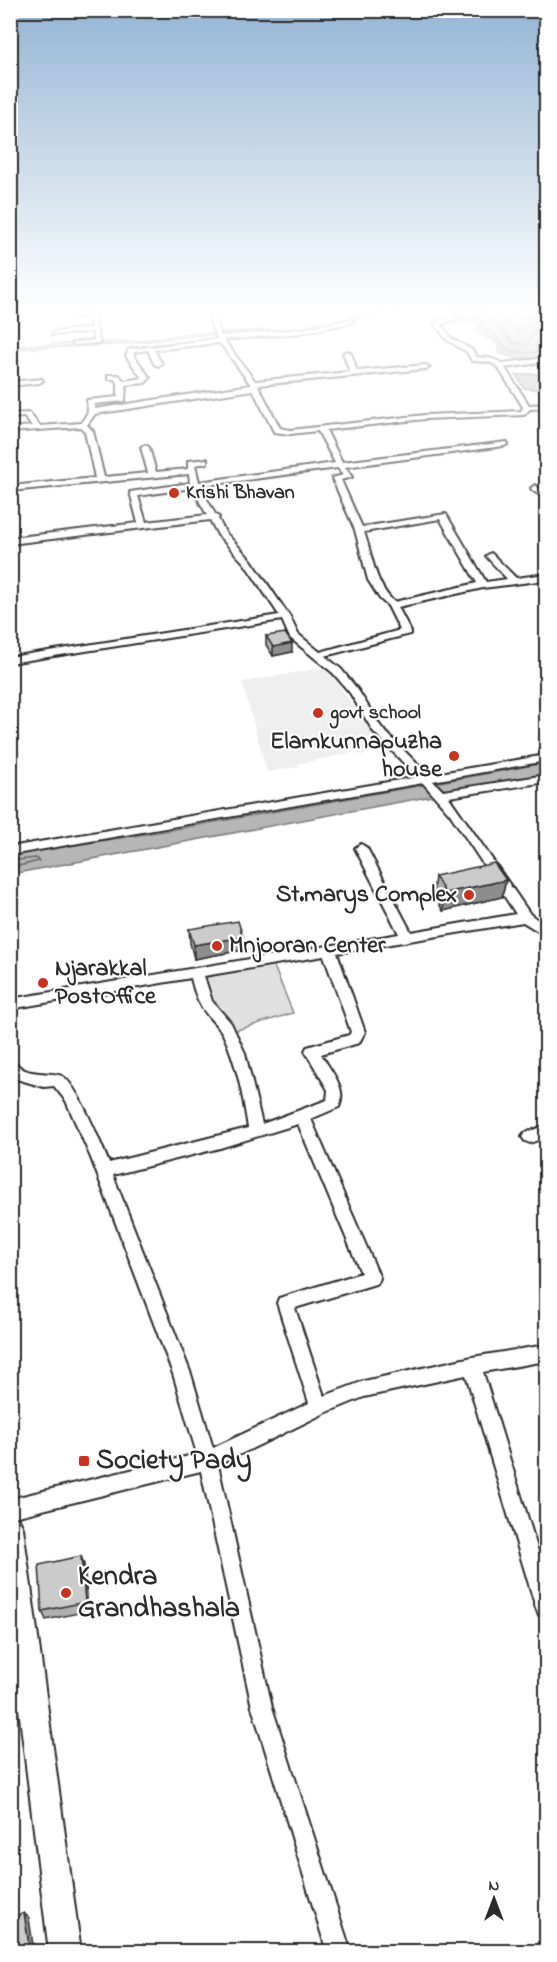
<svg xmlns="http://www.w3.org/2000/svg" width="557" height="1962" viewBox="0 0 557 1962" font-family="'Indie Flower',sans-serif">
<rect width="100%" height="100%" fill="#fff"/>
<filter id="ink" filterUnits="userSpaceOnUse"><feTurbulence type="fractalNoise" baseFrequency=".0167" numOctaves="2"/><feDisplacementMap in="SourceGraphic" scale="12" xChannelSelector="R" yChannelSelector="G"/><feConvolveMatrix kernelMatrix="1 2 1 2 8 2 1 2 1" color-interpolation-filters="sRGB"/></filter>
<g filter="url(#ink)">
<!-- built -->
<polygon fill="#efefef" points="327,667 357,712 389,750 361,755 355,752 298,764 299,767 267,772 242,682"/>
<!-- green -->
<polygon fill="#e0e0e0" stroke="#868686" stroke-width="1.5" points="273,964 293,1013 234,1031 208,1002 201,978"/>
<!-- water -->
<g fill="#b6b6b6" stroke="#7e7e7e" stroke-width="1.5">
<polygon points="426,310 325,324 312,330 194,336 115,345 11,349 11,346 139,341 183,334 290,329 306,327 316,322 398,311"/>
<path d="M446,310H546L543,314L520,317L546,316V342L541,341L534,329L539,328H532L531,330L546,347L538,351L546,350V358H515L498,353V344C490,337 483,337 475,331L480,323L454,322Z"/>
<polygon points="546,373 546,391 524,388 516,375"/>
<polygon points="546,763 546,775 11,874 11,855 171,830"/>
</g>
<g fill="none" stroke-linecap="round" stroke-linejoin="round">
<!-- shore -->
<g stroke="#636363" stroke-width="1.5">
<path d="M453,310L459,316L480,318L484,330C502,336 497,342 507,349C515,354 528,352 537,352V339L546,336"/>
<path d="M481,310C487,314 508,336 512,342L527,345L534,331L546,328"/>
<polyline points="496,310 499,317 519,334 532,322 546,319"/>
<polyline points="10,861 36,858 39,861 10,868"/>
</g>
<!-- minor casing -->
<g stroke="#2b2b2b" stroke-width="4">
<g id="minor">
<polygon points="70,310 76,310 78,314 93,314 100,343 75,345 72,343 94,340 92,332 52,335 54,332 91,328 88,317 74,317"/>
<path d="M206,310H212L221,336L301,329L351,320L354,322L301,333L224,340L255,381L350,372L343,353L347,351L351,353L357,371L426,365L430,367L426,369L258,385L280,428L290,430L425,415L521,411L523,407L497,366L489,362L472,361L467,352L447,340L434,323L449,318L442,310H449L456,319L441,324L451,338L472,350L477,357L490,358L503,363L546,358V362L505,368L529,405L546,404V408L530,409L524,415L425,419L326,430L342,462L507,442L508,444L504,446L345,467L352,477L341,480L362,527L446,514L486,582L507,579L486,556L491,553L516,578L546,574V580L483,588L398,607L411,632L410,634L325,656L341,669L358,690L381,727L428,775L546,755V761L433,781L443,791L546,775V782L449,797L530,914L546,926V936L523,922L337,953L365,1032L359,1043L321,1054C330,1070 348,1089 339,1107L311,1119L380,1278L378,1283L372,1285L295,1308L324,1396L364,1381L472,1357L546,1345V1361L483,1372L546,1577V1618L539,1615L536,1608L466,1375L364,1397L325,1413L218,1465L272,1707L351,1952H327L252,1707L201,1471L10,1518V1499L197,1454L173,1374L91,1158L66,1101L54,1086L44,1087L13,1078L10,1075V1060C17,1062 19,1068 25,1070C38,1075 52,1072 62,1076C77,1083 102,1146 109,1163L248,1128C243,1096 237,1064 223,1034C219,1027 213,1022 208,1016C199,1005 194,992 191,978L10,1009V999L399,934L355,848L361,844L367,848L411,932L516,914L450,814L423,783L10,855V847L417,777L373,731L350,693L333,673L290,638L282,620L10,663V657L279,615L245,564L218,535L210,520L10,544V538L138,523L130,492L190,483L189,474L10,491V486L95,478L85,432L81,427L10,432V428L32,426L24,417L10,418V414L29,413L40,426L81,423L88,412L87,400L118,397V383L114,379H108V375H119L124,381L142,378L126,356L129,349L217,339ZM220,343L251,385L95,409L94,404L125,401L126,385L145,383L150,378L134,356V352L148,350L154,364L158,366L162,364L154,350ZM253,390L274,432L290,434L318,431L335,463L199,482L195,465L207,463V459L188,461V469L156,472L149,447L145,445L141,447L148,473L104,477L93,431L87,425L95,414ZM338,468L343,475L332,478L355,530L368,580L380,599L388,606L400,630L320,652L298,634L290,617L251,560L225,532L218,519L219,517L215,514L200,486ZM192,488L207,515L146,522L138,496ZM440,519L477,583L394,602C374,583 373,557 364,532ZM324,956L351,1032L349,1035L307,1047L305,1051L328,1090L327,1100L262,1124L245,1053L231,1023L212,1001L204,976ZM298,1124L361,1273L279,1298L277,1303L309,1403L213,1448L191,1374L113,1175L220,1148Z"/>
<polygon points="350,310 357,310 361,315 356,316"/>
<polygon points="42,379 43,381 39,383 10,386 10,382"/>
<polygon points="535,485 546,493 546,499 532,490 531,488"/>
<polygon points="546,1125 546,1137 530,1143 525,1141 522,1137 525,1133"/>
</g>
</g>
<!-- major casing -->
<g stroke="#2b2b2b" stroke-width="4">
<polygon id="major" points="10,1515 19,1519 23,1528 81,1952 49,1952 10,1636"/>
</g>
<!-- minor -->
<use href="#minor" fill="#fff" fill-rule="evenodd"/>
<!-- major -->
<use href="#major" fill="#fff" fill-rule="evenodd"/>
</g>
<!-- wall -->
<g fill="#afafaf" stroke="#2b2b2b" stroke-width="1.5">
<polygon points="266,636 292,652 273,656 266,645"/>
<polygon points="435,876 506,880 502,897 443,911 433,893"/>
<polygon points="189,929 243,950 194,959 190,943"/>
<polygon points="81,1556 84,1565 88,1611 46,1620 42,1611"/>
</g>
<!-- shaded-wall -->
<g fill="#8e8e8e" stroke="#2b2b2b" stroke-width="1.5">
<polygon points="292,643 292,652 273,656 273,647"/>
<polygon points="506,880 502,897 443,911 445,893"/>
<polygon points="243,937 243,950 194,959 194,945"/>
<polygon points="81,1556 84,1565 88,1611 85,1602"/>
<polygon points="24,1913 29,1918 34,1952 30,1952"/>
</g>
<!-- building -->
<g fill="#cbcbcb" stroke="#2b2b2b" stroke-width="1.5">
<polygon points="285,633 292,643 273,647 266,636"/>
<polygon points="494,863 506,880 445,893 435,876"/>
<polygon points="238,921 243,937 194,945 189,929"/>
<polygon points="81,1556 85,1602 42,1611 39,1565"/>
<polygon points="24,1913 30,1952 10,1952 10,1919"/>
</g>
</g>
<!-- sky -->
<linearGradient id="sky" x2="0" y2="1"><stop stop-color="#94b5d4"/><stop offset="0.53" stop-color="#fff"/><stop offset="1" stop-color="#fff" stop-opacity="0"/></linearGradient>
<rect width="557" height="585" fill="url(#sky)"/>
<!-- markers -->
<g fill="#c8321e" stroke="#fff" stroke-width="2">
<circle cx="174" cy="493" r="6"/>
<circle cx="318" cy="713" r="6"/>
<circle cx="454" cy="756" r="6"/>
<circle cx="469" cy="895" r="6"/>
<circle cx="217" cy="946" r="6"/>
<circle cx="43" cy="983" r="6"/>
<rect x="78" y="1455" width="12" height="12" rx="3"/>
<circle cx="66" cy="1593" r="6"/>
</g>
<g text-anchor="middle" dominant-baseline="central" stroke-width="4.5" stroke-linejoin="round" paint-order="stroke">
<!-- far-poi labels -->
<g font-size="20" font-weight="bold" fill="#2b2b2b" stroke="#fff" text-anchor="start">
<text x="186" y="493">Krishi Bhavan</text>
<text x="330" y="713">govt school</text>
</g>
<!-- poi labels -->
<g font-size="24" font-weight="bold" fill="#2b2b2b" stroke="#fff" text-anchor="end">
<text x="442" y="742">Elamkunnapuzha<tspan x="442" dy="28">house</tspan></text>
<text x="457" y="895">St.marys Complex</text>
<text x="229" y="946" text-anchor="start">Mnjooran Center</text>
<text x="55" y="969" text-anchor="start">Njarakkal<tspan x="55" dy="28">PostOffice</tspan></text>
</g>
<!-- near-poi labels -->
<g font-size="28" font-weight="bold" fill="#2b2b2b" stroke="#fff" text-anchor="start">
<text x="96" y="1461">Society Pady</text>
<text x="78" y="1577">Kendra<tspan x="78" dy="32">Grandhashala</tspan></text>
</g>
</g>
<!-- margin -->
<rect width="557" height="1962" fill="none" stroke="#fff" stroke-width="36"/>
<rect x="18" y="18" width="521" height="1926" fill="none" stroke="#2b2b2b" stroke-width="2" filter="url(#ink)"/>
<!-- north arrow -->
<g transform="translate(494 1899)" stroke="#ffffff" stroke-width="4.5" paint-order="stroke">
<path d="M0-4.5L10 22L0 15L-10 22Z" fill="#2b2b2b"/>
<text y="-9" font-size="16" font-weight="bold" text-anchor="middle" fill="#2b2b2b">N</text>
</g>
</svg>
